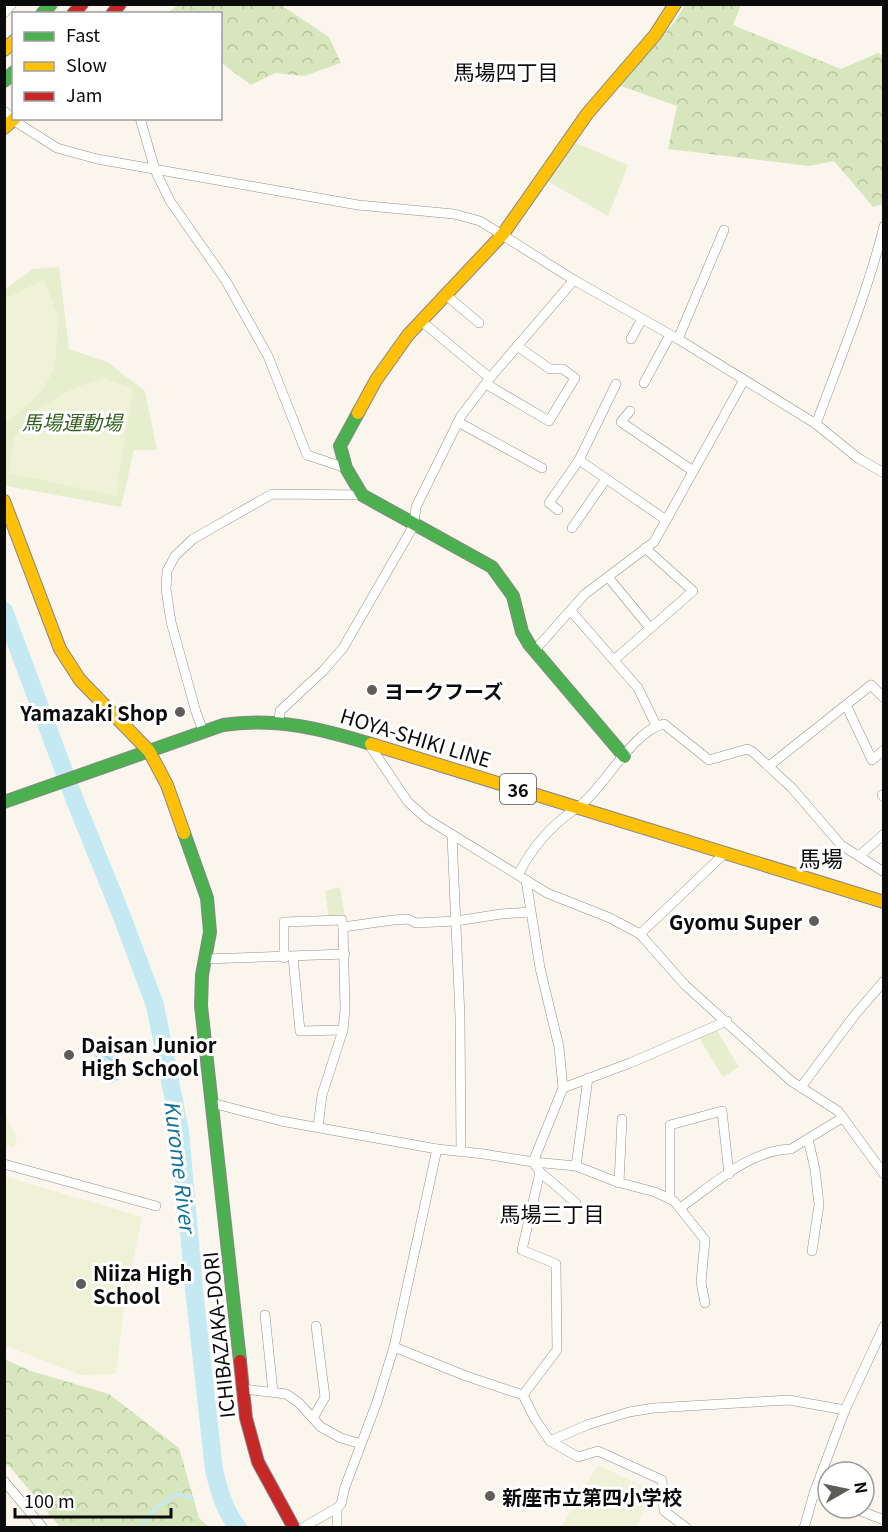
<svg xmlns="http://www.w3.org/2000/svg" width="888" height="1532" viewBox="0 0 888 1532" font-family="Georgia,'Noto Sans JP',serif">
<defs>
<pattern id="forest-crowns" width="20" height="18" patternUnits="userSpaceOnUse" patternTransform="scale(1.5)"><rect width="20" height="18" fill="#d7e6bc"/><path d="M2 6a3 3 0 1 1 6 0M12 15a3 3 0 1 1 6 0" fill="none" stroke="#b7c4a0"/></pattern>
<pattern id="water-waves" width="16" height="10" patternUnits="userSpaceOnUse" patternTransform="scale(1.5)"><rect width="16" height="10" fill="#c5e9f3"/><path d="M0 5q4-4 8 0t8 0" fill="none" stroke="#a8c6cf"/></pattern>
</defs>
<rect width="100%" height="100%" fill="#faf6ee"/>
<!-- green -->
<g fill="#e6eece">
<polygon points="569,140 628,165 608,216 542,178"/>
<polygon points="59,267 69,349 107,362 145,391 157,450 134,450 121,507 7,486 4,480 4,290 33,269"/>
<polygon points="340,887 345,916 329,917 325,891"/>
<polygon points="715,1028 739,1067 723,1077 699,1038"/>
</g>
<!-- forest -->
<g fill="url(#forest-crowns)">
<polygon points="178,5 281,5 329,37 341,63 304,76 275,73 251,85 223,64 221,65 220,14 167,13"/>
<polygon points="685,5 741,5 733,25 841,69 878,53 884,57 883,204 873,207 834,161 809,166 668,149 677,106 618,85 674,23"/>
<polygon points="4,1359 31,1371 109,1394 179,1448 199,1518 209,1527 60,1527 10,1467 5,1463"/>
</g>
<!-- pitch -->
<g fill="#eff2d7">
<polygon points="44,279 58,316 55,369 40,393 17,414 5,422 5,299"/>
<polygon points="104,378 133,388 116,496 9,473 14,438 39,408 74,388"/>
<polygon points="5,1114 17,1138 14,1148 5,1145"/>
<polygon points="4,1176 142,1217 125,1299 116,1374 81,1375 5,1346"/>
<polygon points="598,1465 651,1490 637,1527 561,1527"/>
</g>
<!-- water -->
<polygon fill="url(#water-waves)" points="109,1042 127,1075 111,1084 92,1051"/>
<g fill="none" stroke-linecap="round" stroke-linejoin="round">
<!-- stream -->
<g stroke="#c5e9f3" stroke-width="3">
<polyline points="213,1492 218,1490"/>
<path d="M142,1528C147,1512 165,1500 180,1494L193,1499"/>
</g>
<!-- river -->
<path stroke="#c5e9f3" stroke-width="18" d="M4,611L74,798L121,914L155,1005L180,1131L194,1289L214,1470C219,1491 225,1511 238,1528"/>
<!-- street casing -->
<g stroke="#93918d" stroke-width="10">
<g id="street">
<polyline points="4,13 12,4"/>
<polyline points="4,111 13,120 57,148 97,159 358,205 454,214 480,221 574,280 678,339 816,424 858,458 884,473"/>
<polyline points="140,118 155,170 170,201 226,281 268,356 307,455 346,468"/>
<polyline points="446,295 479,323"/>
<polyline points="421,321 490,378"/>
<polyline points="631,339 642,319"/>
<polyline points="678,339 724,230"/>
<polyline points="644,383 670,335"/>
<polyline points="486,384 549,421 575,378 563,369 550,369 517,346"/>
<polyline points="630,411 621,422 693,471"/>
<polyline points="458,422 542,468"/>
<path d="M816,424C840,359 867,294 884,226"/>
<polyline points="579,460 666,520"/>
<polyline points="558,510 549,503 579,460 616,384"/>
<polyline points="572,528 606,479"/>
<polyline points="608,577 650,628"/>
<polyline points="571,611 638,688 656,725"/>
<polyline points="535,650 585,594 654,542 744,380"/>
<polyline points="614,660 693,591 645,548"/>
<polyline points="846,705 872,760 884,750"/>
<polyline points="279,721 280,711 323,671 343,648 414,525 416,507 461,416 490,378 574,280"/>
<polyline points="203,731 196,712 171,622 166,589 167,571 175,556 193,539 272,494 362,495"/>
<polyline points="368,743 408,802 427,819 547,893 610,918 640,934 685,985 791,1081 838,1111 884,1174"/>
<polyline points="769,766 871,685 884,698"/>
<polyline points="882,795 884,797"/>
<polyline points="452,836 460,1017 461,1152"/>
<polyline points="859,856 884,834"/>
<path d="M518,875C530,851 549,828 571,812C574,809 579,807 582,804C606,784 634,730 664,724L709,760L747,749L753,752L792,788L841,845L884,872"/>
<polyline points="640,934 725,853"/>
<polyline points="293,957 300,1031 343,1030"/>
<polyline points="284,958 284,922 342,920 343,927 393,920 408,919 416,923 456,921 501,914 530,912"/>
<polyline points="205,959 345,954"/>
<polyline points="801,1087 854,1016 884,981"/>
<polyline points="563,1088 630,1063 727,1021"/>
<polyline points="212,1103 281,1121 437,1149 484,1154 533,1162 563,1088 559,1047 540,968 526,880"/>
<polyline points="318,1127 322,1095 343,1030 345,1009 343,927"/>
<polyline points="808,1139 815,1169 819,1205 812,1251"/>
<polyline points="533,1162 576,1166 617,1182 655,1192 674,1201 705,1240 701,1282 705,1303"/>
<polyline points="4,1164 156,1206"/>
<polyline points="576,1166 588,1078"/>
<polyline points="540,1172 576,1203"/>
<polyline points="619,1183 622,1119"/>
<polyline points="670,1199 670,1125 722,1111 729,1174"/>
<path d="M680,1208C713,1185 749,1150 791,1149L842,1118"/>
<polyline points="265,1315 273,1392"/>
<polyline points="394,1347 466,1376 523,1395 535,1419 550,1441 587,1425 629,1412 654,1408 789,1400 845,1410 884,1326"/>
<polyline points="243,1389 286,1394 298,1402 321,1427 341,1438 361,1444"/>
<polyline points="523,1395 557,1350 556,1264 522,1250 540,1172 533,1162"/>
<polyline points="313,1418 325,1397 316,1326"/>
<polyline points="550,1441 578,1457 598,1451 662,1480 664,1511 687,1528"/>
<polyline points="4,1481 43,1528"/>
<polyline points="814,1493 828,1499"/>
<polyline points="337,1508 337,1528"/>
<polyline points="853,1508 884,1520"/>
<polyline points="302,1528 337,1508 341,1504 345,1487 377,1402 394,1347 437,1149"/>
<polyline points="804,1528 814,1493 845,1410"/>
</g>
</g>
<!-- fast casing -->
<g stroke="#898784" stroke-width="14">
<g id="fast">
<polyline points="42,14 51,4"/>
<polyline points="4,81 14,72"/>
<polyline points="358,413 340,446 346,468 362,495 492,567 513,596 522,632 529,644 624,756"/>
<path d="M4,802L223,725C275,717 322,729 371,744"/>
<polyline points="184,833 207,898 210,932 202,975 201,1006 240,1361"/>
</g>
</g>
<!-- slow casing -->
<g stroke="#898784" stroke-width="14">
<g id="slow">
<polyline points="4,50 14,41"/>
<polyline points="4,128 15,118"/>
<polyline points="358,413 376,380 408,335 503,234 587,114 655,35 675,4"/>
<polyline points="4,501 60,649 80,680 149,751 167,785 184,833"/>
<polyline points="371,744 884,902"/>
</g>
</g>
<!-- jam casing -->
<g stroke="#898784" stroke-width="14">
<g id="jam">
<polyline points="73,14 82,4"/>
<polyline points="112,14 120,4"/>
<polyline points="240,1361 246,1418 258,1462 294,1528"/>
</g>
</g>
<!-- street -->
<use href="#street" stroke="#fefefc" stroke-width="9"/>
<!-- fast -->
<use href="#fast" stroke="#4caf50" stroke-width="12"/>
<!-- slow -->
<use href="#slow" stroke="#ffc107" stroke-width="12"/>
<!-- jam -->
<use href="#jam" stroke="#c62828" stroke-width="12"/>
</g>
<!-- markers -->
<g fill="#5f5d5a" stroke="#fff" stroke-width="2">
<circle cx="372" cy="690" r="6"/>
<circle cx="180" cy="712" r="6"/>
<circle cx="814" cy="921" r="6"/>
<circle cx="69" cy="1055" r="6"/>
<circle cx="81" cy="1284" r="6"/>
<circle cx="490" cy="1496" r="6"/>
</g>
<g text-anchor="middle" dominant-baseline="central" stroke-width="6" stroke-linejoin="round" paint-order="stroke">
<!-- shield labels -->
<rect fill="#fff" stroke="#545454" stroke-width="1.5" x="500" y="774" width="36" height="30" rx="4.5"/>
<g font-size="18" font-weight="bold" fill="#0b0b0b">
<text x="518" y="789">36</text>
</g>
<!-- park labels -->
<g font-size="20" font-style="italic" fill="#33611d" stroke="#fff">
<text x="72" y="421">馬場運動場</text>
</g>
<!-- poi labels -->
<g font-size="20" font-weight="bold" fill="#0b0b0b" stroke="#fff" text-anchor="start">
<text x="384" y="690">ヨークフーズ</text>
<text x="168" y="712" text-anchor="end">Yamazaki Shop</text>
<text x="802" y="921" text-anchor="end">Gyomu Super</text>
<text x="81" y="1044">Daisan Junior<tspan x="81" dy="23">High School</tspan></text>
<text x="93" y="1272">Niiza High<tspan x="93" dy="23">School</tspan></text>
<text x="502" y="1496">新座市立第四小学校</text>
</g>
<!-- street labels -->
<g font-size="20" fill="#0b0b0b" stroke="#fff">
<text transform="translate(416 737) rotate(17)">HOYA-SHIKI LINE</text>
<text transform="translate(218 1335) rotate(-96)">ICHIBAZAKA-DORI</text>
</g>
<!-- neighbourhood labels -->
<g font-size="21" fill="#0b0b0b" stroke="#fff">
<text x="506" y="71">馬場四丁目</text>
<text x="552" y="1213">馬場三丁目</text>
</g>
<!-- water labels -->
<g font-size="21" font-style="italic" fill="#16719a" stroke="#fff">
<text transform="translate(181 1166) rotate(83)">Kurome River</text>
</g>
<!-- quarter labels -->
<g font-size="22" fill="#0b0b0b" stroke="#fff">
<text x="821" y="857">馬場</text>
</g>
</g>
<!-- border -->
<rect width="888" height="1532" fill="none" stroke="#0b0b0b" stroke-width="12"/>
<!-- legend -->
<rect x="12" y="12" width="210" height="108" fill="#ffffff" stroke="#9d9d9d" stroke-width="1.5"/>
<rect x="24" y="32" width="30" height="9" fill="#4caf50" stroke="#9d9d9d" stroke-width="1.5"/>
<text x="66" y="42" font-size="18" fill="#0b0b0b">Fast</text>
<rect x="24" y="62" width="30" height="9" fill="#ffc107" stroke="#9d9d9d" stroke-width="1.5"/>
<text x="66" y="72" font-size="18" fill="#0b0b0b">Slow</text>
<rect x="24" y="92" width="30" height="9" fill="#c62828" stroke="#9d9d9d" stroke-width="1.5"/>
<text x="66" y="102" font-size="18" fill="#0b0b0b">Jam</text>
<!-- north arrow -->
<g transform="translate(846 1490) rotate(81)"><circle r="28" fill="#ffffff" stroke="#9d9d9d" stroke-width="1.5"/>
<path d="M0-4.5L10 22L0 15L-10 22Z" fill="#5f5d5a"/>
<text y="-9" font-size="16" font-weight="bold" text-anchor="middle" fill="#0b0b0b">N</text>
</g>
<!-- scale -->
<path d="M15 1508v9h156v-9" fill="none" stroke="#0b0b0b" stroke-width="3"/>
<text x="24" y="1508" font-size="18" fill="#0b0b0b" stroke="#ffffff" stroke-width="4.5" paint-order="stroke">100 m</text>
</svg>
